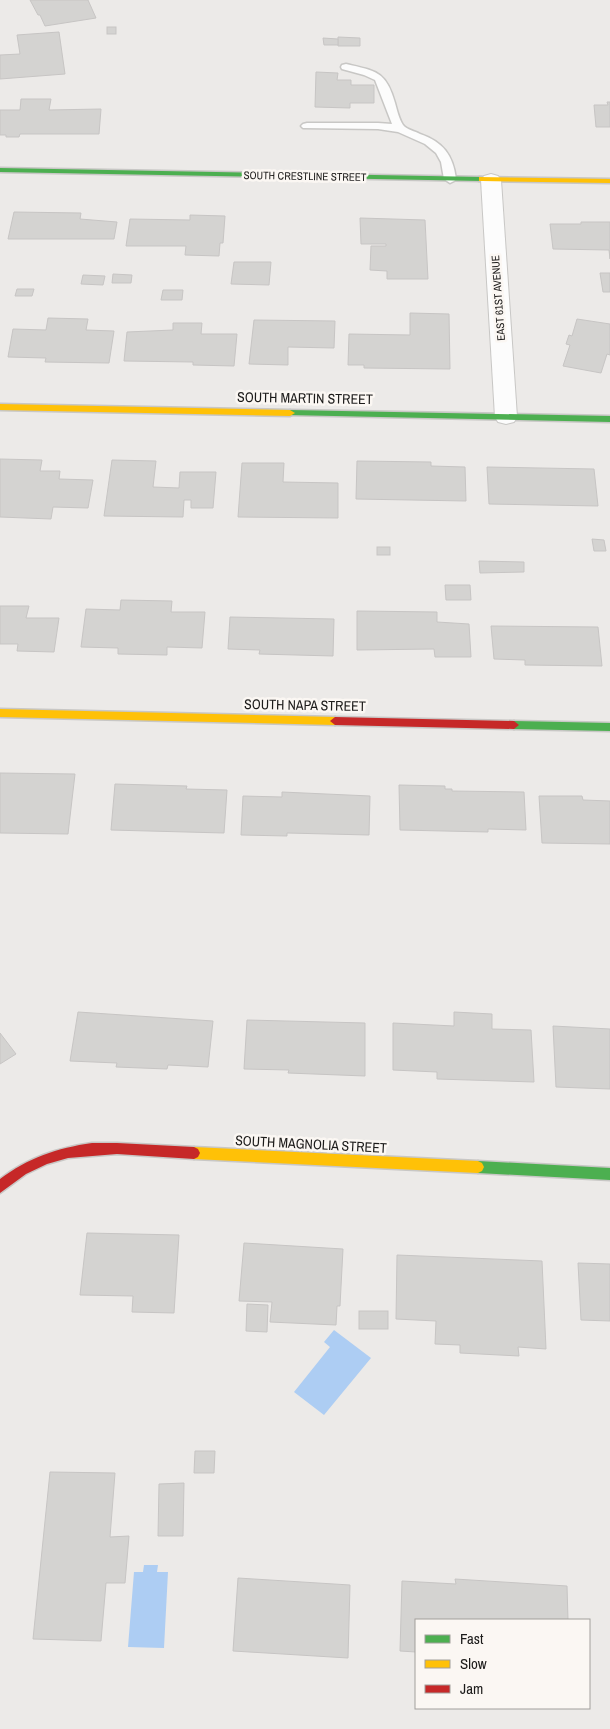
<svg xmlns="http://www.w3.org/2000/svg" width="610" height="1729" viewBox="0 0 610 1729" font-family="'Archivo Narrow',sans-serif">
<rect width="100%" height="100%" fill="#eceae8"/>
<!-- water -->
<g fill="#adcdf3">
<polygon points="334,1330 371,1358 324,1415 294,1392 330,1347 324,1342"/>
<polygon points="144,1565 158,1565 157,1572 168,1572 164,1648 128,1647 134,1572 143,1572"/>
</g>
<!-- building -->
<g fill="#d4d3d1" stroke="#c7c5c4">
<polygon points="30,0 88,0 96,18 45,26 40,15 38,15"/>
<rect x="107" y="27" width="9" height="7"/>
<polygon points="59,32 65,74 0,79 0,55 20,54 17,35"/>
<polygon points="338,37 360,38 360,46 338,46"/>
<polygon points="323,38 338,39 338,45 324,45"/>
<polygon points="316,72 338,73 337,80 351,80 351,85 374,85 374,103 350,103 350,108 315,107"/>
<polygon points="21,99 51,99 49,110 101,109 99,134 20,134 19,137 6,137 6,135 0,135 0,110 20,110"/>
<polygon points="607,102 610,102 610,127 596,127 594,105 608,105"/>
<polygon points="14,212 81,213 80,219 117,222 114,239 8,239"/>
<polygon points="190,215 225,216 223,243 220,243 219,256 185,255 186,246 126,246 130,219 190,220"/>
<polygon points="360,218 425,220 428,279 387,279 387,271 370,270 371,246 386,246 386,244 361,244"/>
<polygon points="581,222 610,222 610,259 609,250 553,249 550,224 581,224"/>
<polygon points="234,262 271,262 269,285 231,284"/>
<polygon points="600,273 610,273 610,292 603,292"/>
<polygon points="113,274 132,275 131,283 112,283"/>
<polygon points="83,275 105,276 103,285 81,284"/>
<polygon points="17,289 34,289 32,296 15,296"/>
<polygon points="163,290 183,290 182,300 161,300"/>
<polygon points="410,313 449,314 450,369 364,368 364,365 348,365 349,334 410,335"/>
<polygon points="48,318 88,319 86,330 114,331 109,363 45,362 46,358 8,357 13,329 46,330"/>
<polygon points="577,319 610,324 610,355 607,354 601,373 563,366 570,345 566,344 569,335 572,336"/>
<polygon points="254,320 335,321 334,348 288,347 288,365 249,364"/>
<polygon points="173,323 202,323 201,334 237,334 234,366 193,365 193,362 124,361 127,332 173,330"/>
<polygon points="0,459 42,460 40,471 60,471 59,479 93,480 88,508 53,507 51,519 0,517"/>
<polygon points="112,460 156,461 153,487 179,488 180,472 216,472 213,508 191,508 191,500 184,500 183,517 104,516"/>
<polygon points="357,461 431,462 431,466 465,467 466,501 356,499"/>
<polygon points="242,463 284,463 283,482 338,483 338,518 238,517"/>
<polygon points="487,467 594,469 598,506 489,504"/>
<polygon points="592,539 604,540 606,551 594,551"/>
<rect x="377" y="547" width="13" height="8"/>
<polygon points="479,561 524,562 524,572 480,573"/>
<polygon points="445,585 470,585 471,600 446,600"/>
<polygon points="121,600 172,601 171,612 205,612 202,648 167,647 167,655 118,654 118,648 81,647 86,609 120,610"/>
<polygon points="0,606 29,606 26,618 59,618 54,652 17,651 18,644 0,644"/>
<polygon points="357,611 437,612 437,622 469,624 471,657 435,657 434,649 357,650"/>
<polygon points="230,617 334,619 333,656 259,654 260,650 228,649"/>
<polygon points="491,626 598,627 602,666 525,665 525,660 494,659"/>
<polygon points="0,773 75,774 68,834 0,833"/>
<polygon points="115,784 187,786 186,789 227,790 224,833 111,830"/>
<polygon points="399,785 445,786 445,789 452,789 452,791 524,792 526,830 488,829 488,832 400,830"/>
<polygon points="282,792 370,796 369,835 287,833 287,836 241,835 243,796 282,797"/>
<polygon points="539,796 582,796 583,800 610,801 610,844 542,843"/>
<polygon points="78,1012 213,1021 208,1067 168,1065 167,1069 116,1067 117,1063 70,1061"/>
<polygon points="454,1012 492,1014 492,1029 531,1030 534,1082 437,1079 437,1072 393,1070 393,1023 454,1026"/>
<polygon points="247,1020 365,1023 365,1076 288,1073 289,1070 244,1069"/>
<polygon points="553,1026 610,1029 610,1089 556,1087"/>
<polygon points="0,1033 16,1054 0,1064"/>
<polygon points="87,1233 179,1235 174,1313 132,1312 133,1296 80,1295"/>
<polygon points="244,1243 343,1249 340,1306 337,1306 336,1325 270,1322 272,1302 239,1301"/>
<polygon points="397,1255 542,1261 546,1349 518,1347 519,1356 460,1353 460,1345 435,1344 436,1321 396,1319"/>
<polygon points="578,1263 610,1264 610,1321 581,1320"/>
<polygon points="247,1304 268,1305 267,1332 246,1331"/>
<rect x="359" y="1311" width="29" height="18"/>
<polygon points="195,1451 215,1451 214,1473 194,1473"/>
<polygon points="50,1472 115,1473 110,1537 129,1536 125,1583 106,1583 101,1641 33,1639"/>
<polygon points="184,1483 183,1536 158,1536 159,1484"/>
<polygon points="238,1578 350,1585 348,1658 233,1651"/>
<polygon points="455,1579 567,1586 568,1620 416,1620 416,1652 400,1651 402,1581 456,1584"/>
</g>
<g fill="none" stroke-linecap="round" stroke-linejoin="round">
<!-- lane casing -->
<g stroke="#c8c7c5" stroke-width="3">
<path id="lane" d="M346,64C376,71 386,71 395,103C397,110 399,119 403,125C407,130 415,131 420,134C443,142 453,155 456,179L454,181L450,183L444,179L441,162L436,153L425,144L398,132L378,129L303,128L301,126L303,124L307,123H378L392,124L375,80L364,75L342,69L341,67L342,65Z"/>
</g>
<!-- street casing -->
<g stroke="#c8c7c5" stroke-width="2">
<polygon id="street" points="491,174 498,176 501,180 517,417 514,422 506,424 498,422 495,417 481,180 484,176"/>
</g>
<!-- fast casing -->
<g stroke="#c8c7c5" stroke-width="3">
<g id="fast">
<polygon points="0,168 482,177 486,179 482,181 0,172"/>
<polygon points="290,410 610,416 610,422 287,415 285,413"/>
<polygon points="514,721 610,723 610,731 514,729 509,725"/>
<polygon points="478,1161 610,1168 610,1180 478,1173 474,1171 472,1167 474,1163"/>
</g>
</g>
<!-- slow casing -->
<g stroke="#c8c7c5" stroke-width="3">
<g id="slow">
<polygon points="479,177 610,179 610,183 482,181 479,181"/>
<polygon points="0,404 290,410 295,413 290,416 0,410"/>
<polygon points="0,709 335,717 340,721 335,725 0,717"/>
<polygon points="194,1147 478,1161 482,1163 484,1167 482,1171 478,1173 194,1159 190,1157 188,1153 190,1149"/>
</g>
</g>
<!-- jam casing -->
<g stroke="#c8c7c5" stroke-width="3">
<g id="jam">
<polygon points="335,717 514,721 519,725 514,729 335,725 330,721"/>
<path d="M92,1143H117L194,1147L198,1149L200,1153L198,1157L194,1159L117,1154L68,1158L47,1164L26,1174L0,1193V1179C28,1158 57,1148 92,1143Z"/>
</g>
</g>
<!-- lane -->
<use href="#lane" fill="#fcfcfc" fill-rule="evenodd"/>
<!-- street -->
<use href="#street" fill="#fcfcfc" fill-rule="evenodd"/>
<!-- fast -->
<use href="#fast" fill="#4caf50" fill-rule="evenodd"/>
<!-- slow -->
<use href="#slow" fill="#ffc107" fill-rule="evenodd"/>
<!-- jam -->
<use href="#jam" fill="#c62828" fill-rule="evenodd"/>
</g>
<g text-anchor="middle" dominant-baseline="central" stroke-width="5" stroke-linejoin="round" paint-order="stroke">
<!-- far-street labels -->
<g font-size="11" fill="#1c1b1a" stroke="#fbf7f3">
<text transform="translate(305 176) rotate(1)">SOUTH CRESTLINE STREET</text>
<text transform="translate(498 298) rotate(-94)">EAST 61ST AVENUE</text>
</g>
<!-- street labels -->
<g font-size="14" fill="#1c1b1a" stroke="#fbf7f3">
<text transform="translate(305 398) rotate(1)">SOUTH MARTIN STREET</text>
<text transform="translate(305 705) rotate(1)">SOUTH NAPA STREET</text>
<text transform="translate(311 1144) rotate(3)">SOUTH MAGNOLIA STREET</text>
</g>
</g>
<!-- legend -->
<rect x="415" y="1619" width="175" height="90" fill="#fbf7f3" stroke="#a29f9c"/>
<rect x="425" y="1635" width="25" height="8" fill="#4caf50" stroke="#a29f9c"/>
<text x="460" y="1644" font-size="15" fill="#1c1b1a">Fast</text>
<rect x="425" y="1660" width="25" height="8" fill="#ffc107" stroke="#a29f9c"/>
<text x="460" y="1669" font-size="15" fill="#1c1b1a">Slow</text>
<rect x="425" y="1685" width="25" height="8" fill="#c62828" stroke="#a29f9c"/>
<text x="460" y="1694" font-size="15" fill="#1c1b1a">Jam</text>
</svg>
